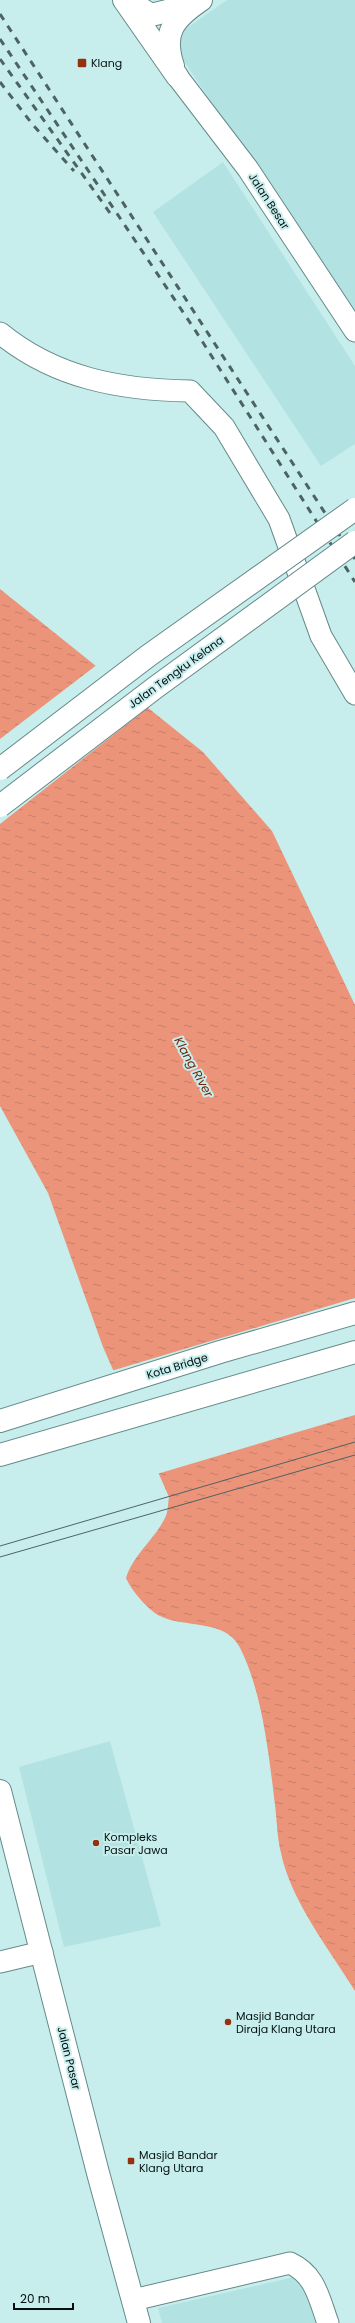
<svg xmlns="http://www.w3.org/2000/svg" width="355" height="2323" viewBox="0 0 355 2323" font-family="Poppins,sans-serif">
<defs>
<pattern id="water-ripples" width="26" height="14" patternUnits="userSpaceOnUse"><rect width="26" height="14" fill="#ec947a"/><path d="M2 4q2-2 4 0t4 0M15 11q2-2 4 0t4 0" fill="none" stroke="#c97e68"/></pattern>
</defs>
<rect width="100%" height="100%" fill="#c7eeed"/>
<!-- built -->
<g fill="#b2e3e2">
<polygon points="227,0 355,0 355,318 174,46 177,35"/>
<polygon points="223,162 355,366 355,444 321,466 153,212"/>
<polygon points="110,1741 161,1926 64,1947 19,1767"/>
<polygon points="299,2276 318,2323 162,2323 158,2308"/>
</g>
<!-- water -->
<path fill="url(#water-ripples)" d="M0,589L203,752L272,831L355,1005V1991C329,1949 291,1901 281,1853C277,1837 277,1821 275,1805C269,1756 262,1689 239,1646C224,1619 184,1628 160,1616C148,1610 131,1590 126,1578C133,1555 154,1540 165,1518C168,1513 168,1503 169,1497L103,1347L48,1193L0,1106Z"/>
<!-- pier -->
<g fill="#c7eeed">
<polygon points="98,664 150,706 0,824 0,739"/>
<polygon points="355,1298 355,1415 157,1474 111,1371"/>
</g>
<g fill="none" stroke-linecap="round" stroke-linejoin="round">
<!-- street casing -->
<g stroke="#658a89" stroke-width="23">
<g id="street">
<polyline points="177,76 248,169 355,331"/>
<path d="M0,333C55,378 120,390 190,391L224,427L279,519L321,636L355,694"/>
<polyline points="0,1962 42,1952"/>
<path d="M133,2300L290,2263C316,2275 319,2299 328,2323"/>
</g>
</g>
<!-- secondary casing -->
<g stroke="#658a89" stroke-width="24">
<g id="secondary">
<polyline points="124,0 177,76"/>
<polyline points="129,1 151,15 191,5"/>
<path d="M173,66C162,33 173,19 201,0"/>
</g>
</g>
<!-- highway casing -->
<g stroke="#658a89" stroke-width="24">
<g id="highway">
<polyline points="0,1421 220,1352 355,1313"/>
<polyline points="0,1455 355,1352"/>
<polyline points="0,1791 98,2173 139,2323"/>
</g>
</g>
<!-- street -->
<use href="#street" stroke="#fff" stroke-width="21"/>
<!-- secondary -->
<use href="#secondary" stroke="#fff" stroke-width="22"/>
<!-- highway -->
<use href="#highway" stroke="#fff" stroke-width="22"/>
<!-- tram -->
<g stroke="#4d6363" stroke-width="1">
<polyline points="0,1546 355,1442"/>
<polyline points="0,1557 355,1455"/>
</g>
<!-- rail -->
<g stroke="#4d6363" stroke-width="3" stroke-dasharray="7 7" stroke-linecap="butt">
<polyline points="0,14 355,559"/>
<polyline points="0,39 195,330 355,582"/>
<polyline points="0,59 110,213"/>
<polyline points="0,82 33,125 74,171"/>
</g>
<!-- highway-bridge casing -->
<g stroke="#658a89" stroke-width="24" stroke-linecap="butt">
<g id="highway-bridge">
<polyline points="0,769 148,656 355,509"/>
<polyline points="0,806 156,687 355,542"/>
</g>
</g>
<!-- highway-bridge -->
<use href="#highway-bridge" stroke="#fff" stroke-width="22"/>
</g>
<!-- markers -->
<g fill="#96300d" stroke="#c7eeed" stroke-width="1.5">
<rect x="77" y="58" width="10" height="10" rx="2"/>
<circle cx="96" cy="1843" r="4"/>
<circle cx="228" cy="2022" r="4"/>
<rect x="127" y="2157" width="8" height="8" rx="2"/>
</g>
<g text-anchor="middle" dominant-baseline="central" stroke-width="4" stroke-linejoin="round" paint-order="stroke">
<!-- poi labels -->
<g font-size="11" fill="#030f0f" stroke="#c7eeed" text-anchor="start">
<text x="91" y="63">Klang</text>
<text x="104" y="1837">Kompleks<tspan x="104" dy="13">Pasar Jawa</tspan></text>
<text x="236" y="2016">Masjid Bandar<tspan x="236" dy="13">Diraja Klang Utara</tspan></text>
<text x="139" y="2155">Masjid Bandar<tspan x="139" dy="13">Klang Utara</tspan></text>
</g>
<!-- street labels -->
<g font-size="11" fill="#030f0f" stroke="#c7eeed">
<text transform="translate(269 201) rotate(57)">Jalan Besar</text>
<text transform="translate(176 672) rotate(-36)">Jalan Tengku Kelana</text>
<text transform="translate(177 1366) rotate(-17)">Kota Bridge</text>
<text transform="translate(69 2058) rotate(76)">Jalan Pasar</text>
</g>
<!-- water labels -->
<g font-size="12" font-style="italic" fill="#73250c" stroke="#c7eeed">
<text transform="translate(194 1067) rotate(61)">Klang River</text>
</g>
</g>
<!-- scale -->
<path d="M14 2303v6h59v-6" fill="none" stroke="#030f0f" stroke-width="2"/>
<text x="20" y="2303" font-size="12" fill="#030f0f" stroke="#c7eeed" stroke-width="3" paint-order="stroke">20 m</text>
</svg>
